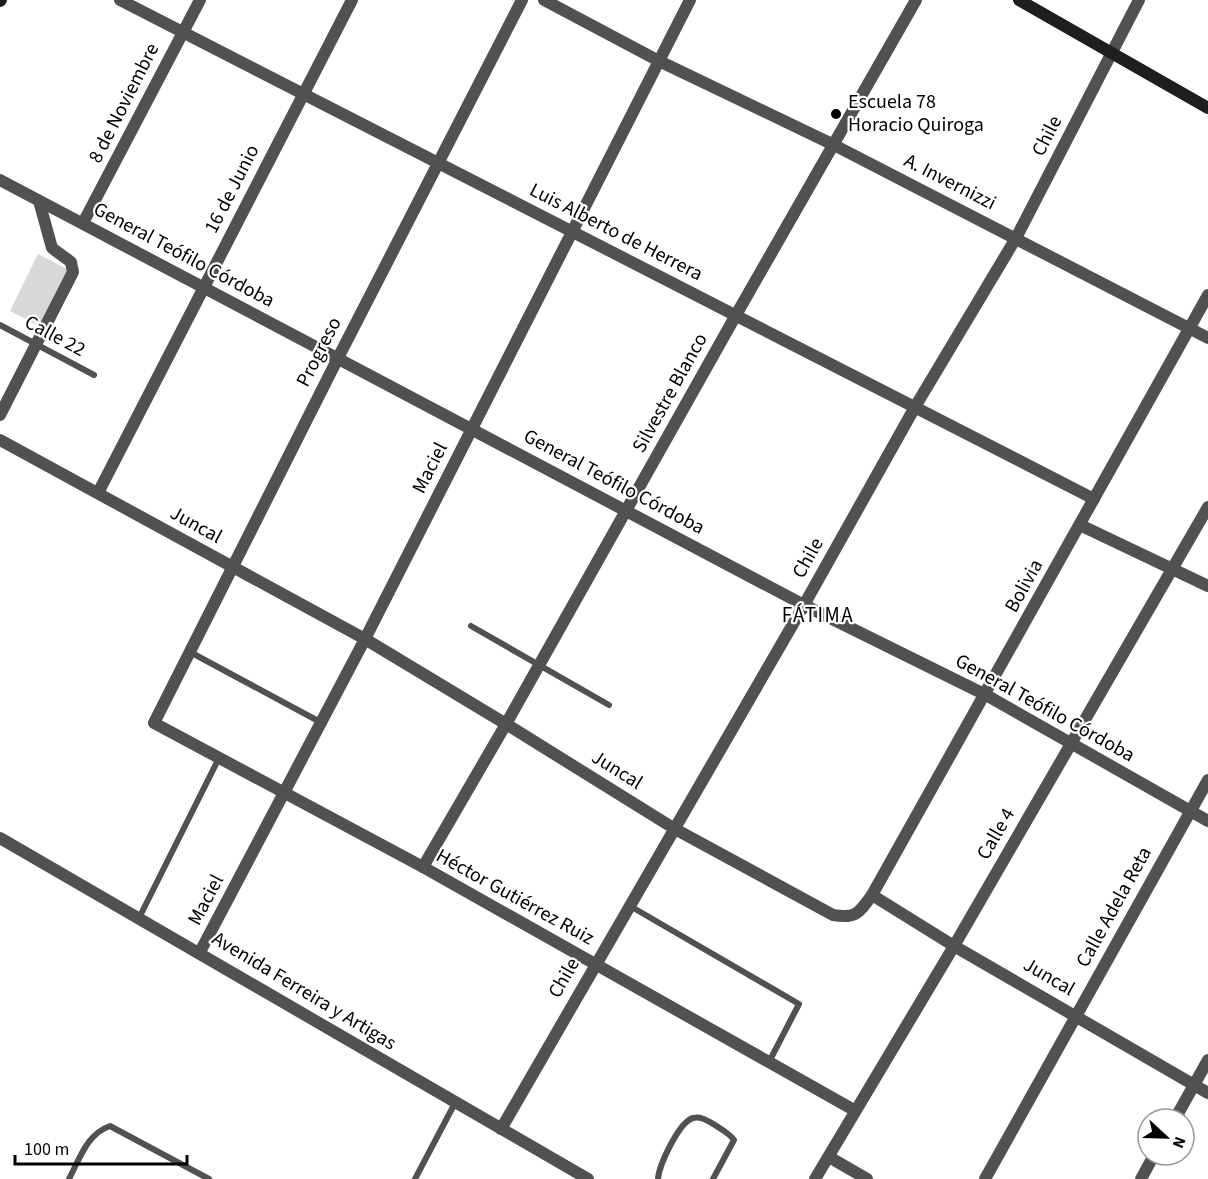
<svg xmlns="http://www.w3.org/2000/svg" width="1208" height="1179" viewBox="0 0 1208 1179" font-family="'Source Sans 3',sans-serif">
<rect width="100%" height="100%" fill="#fff"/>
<!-- green -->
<polygon fill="#d8d8d8" points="38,254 69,270 41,327 10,311"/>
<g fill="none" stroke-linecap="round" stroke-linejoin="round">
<!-- lane -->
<g stroke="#515151" stroke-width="6">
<polyline points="0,325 94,375"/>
<polyline points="471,626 609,705"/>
<polyline points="190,652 322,723"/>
<polyline points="630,906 799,1004 769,1062"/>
<polyline points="139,918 219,758"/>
<path d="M69,1179C80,1158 87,1134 110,1126L209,1179"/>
<polyline points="415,1179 455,1103"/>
<path d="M658,1179C659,1165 679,1122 693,1118C701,1116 708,1121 715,1125C722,1130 729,1133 734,1140L713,1179"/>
</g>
<!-- street -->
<g stroke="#515151" stroke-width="12">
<polyline points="120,0 1094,499"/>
<polyline points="522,0 338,358 154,723 423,867 854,1110"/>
<polyline points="544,0 659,61 834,145 1208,338"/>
<polyline points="0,180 804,605 986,695 1208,821"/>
<polyline points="83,223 200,0"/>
<polyline points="0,415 73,272 71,262 52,248 39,201"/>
<path d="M0,440L365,639L506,724L675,829L833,915C856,919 859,913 872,895L1208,295"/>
<polyline points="98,493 352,0"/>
<polyline points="1080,525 1208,586"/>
<polyline points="0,838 588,1179"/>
<polyline points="423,867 506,724 736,315 916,0"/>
<polyline points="872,895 954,946 1208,1093"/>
<polyline points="200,952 365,639 690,0"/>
<polyline points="1175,1119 1208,1060"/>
<polyline points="501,1129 804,605 915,407 1016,238 1139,0"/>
<polyline points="829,1157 867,1179"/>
<polyline points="815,1179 954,946 1208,507"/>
<polyline points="985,1179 1208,780"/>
<polyline points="1141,1179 1154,1155"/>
</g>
<!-- secondary -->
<g stroke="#1e1e1e" stroke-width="12">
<polyline points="1019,0 1208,108"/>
<polyline points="0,1 1,0"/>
</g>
</g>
<!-- markers -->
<circle fill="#000" stroke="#fff" stroke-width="2" cx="836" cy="114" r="6"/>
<g text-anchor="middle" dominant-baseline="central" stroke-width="4.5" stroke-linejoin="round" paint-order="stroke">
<!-- poi labels -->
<g font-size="20" fill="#000" stroke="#fff" text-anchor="start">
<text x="848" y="102">Escuela 78<tspan x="848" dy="23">Horacio Quiroga</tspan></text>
</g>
<!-- street labels -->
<g font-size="20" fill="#000" stroke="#fff">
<text transform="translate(124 103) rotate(-63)">8 de Noviembre</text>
<text transform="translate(1047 136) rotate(-63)">Chile</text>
<text transform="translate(950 182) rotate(27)">A. Invernizzi</text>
<text transform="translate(232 189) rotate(-63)">16 de Junio</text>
<text transform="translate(616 232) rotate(27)">Luis Alberto de Herrera</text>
<text transform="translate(184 255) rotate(28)">General Teófilo Córdoba</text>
<text transform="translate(55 336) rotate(28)">Calle 22</text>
<text transform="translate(319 352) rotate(-63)">Progreso</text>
<text transform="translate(670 393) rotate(-61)">Silvestre Blanco</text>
<text transform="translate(430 468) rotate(-63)">Maciel</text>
<text transform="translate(614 482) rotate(28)">General Teófilo Córdoba</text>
<text transform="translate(196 525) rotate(29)">Juncal</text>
<text transform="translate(808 558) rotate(-61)">Chile</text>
<text transform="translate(1024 586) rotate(-61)">Bolivia</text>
<text transform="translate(1045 708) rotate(29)">General Teófilo Córdoba</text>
<text transform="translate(617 770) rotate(32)">Juncal</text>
<text transform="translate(996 834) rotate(-60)">Calle 4</text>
<text transform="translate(515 897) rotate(29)">Héctor Gutiérrez Ruiz</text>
<text transform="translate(206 900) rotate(-62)">Maciel</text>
<text transform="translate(1114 907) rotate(-61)">Calle Adela Reta</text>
<text transform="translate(1049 977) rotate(30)">Juncal</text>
<text transform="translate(564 978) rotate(-60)">Chile</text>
<text transform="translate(304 991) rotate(31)">Avenida Ferreira y Artigas</text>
</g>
<!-- neighbourhood labels -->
<g font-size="21" letter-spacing="1.5" fill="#000" stroke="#fff">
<text x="818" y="615">FÁTIMA</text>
</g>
</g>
<!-- north arrow -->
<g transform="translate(1166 1137) rotate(112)"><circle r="28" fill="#ffffff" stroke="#999999" stroke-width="1.5"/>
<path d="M0-4.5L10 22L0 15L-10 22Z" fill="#000000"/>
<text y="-9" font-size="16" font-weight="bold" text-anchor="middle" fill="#000000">N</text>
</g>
<!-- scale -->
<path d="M15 1155v9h172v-9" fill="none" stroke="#000000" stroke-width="3"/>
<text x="24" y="1155" font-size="18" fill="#000000" stroke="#ffffff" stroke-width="4.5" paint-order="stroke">100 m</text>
</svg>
